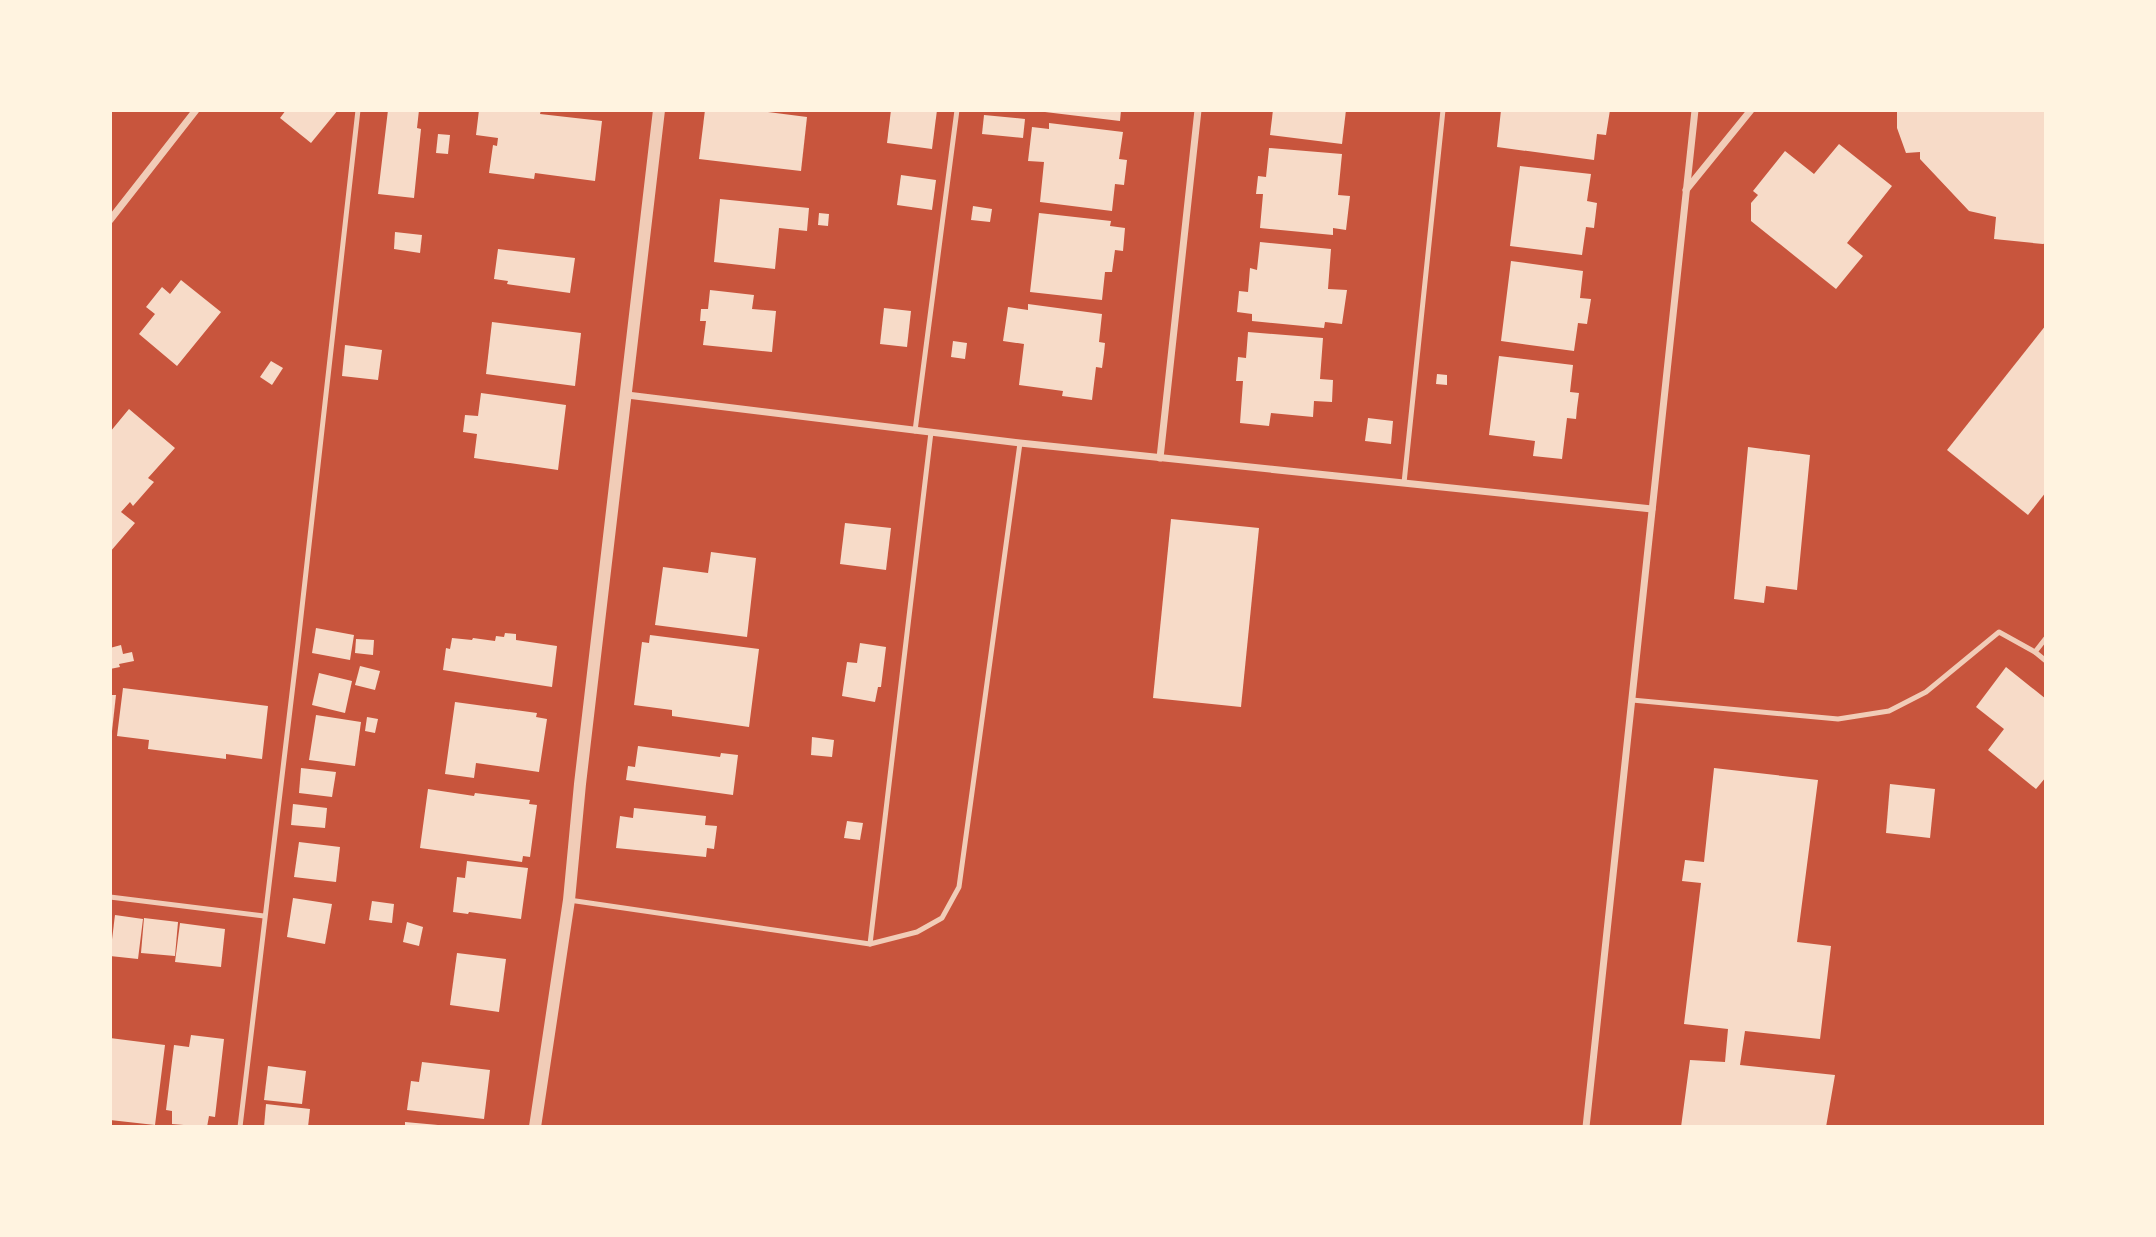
<svg xmlns="http://www.w3.org/2000/svg" width="2156" height="1237" viewBox="0 0 2156 1237" font-family="Barlow,sans-serif">
<rect width="100%" height="100%" fill="#c8553d"/>
<!-- building -->
<g fill="#f7dbc8">
<polygon points="286,110 338,110 311,143 280,118"/>
<polygon points="388,110 419,110 417,128 421,129 414,198 378,194"/>
<polygon points="479,110 541,110 540,114 602,121 595,181 535,173 534,179 489,173 493,145 497,146 498,138 476,135"/>
<polygon points="705,110 753,110 807,117 801,171 699,159"/>
<polygon points="891,110 937,110 932,149 887,143"/>
<polygon points="1045,110 1121,110 1120,121 1045,112"/>
<polygon points="1273,110 1346,110 1342,144 1270,135"/>
<polygon points="1501,110 1610,110 1606,135 1597,134 1594,160 1497,147"/>
<polygon points="1897,110 2046,110 2046,243 2043,244 1994,239 1996,217 1969,211 1920,159 1920,152 1906,153 1897,128"/>
<polygon points="984,115 1025,119 1023,138 982,134"/>
<polygon points="1049,123 1123,132 1119,159 1127,160 1124,185 1115,184 1112,211 1040,202 1044,162 1028,161 1032,127 1049,129"/>
<polygon points="438,134 450,135 448,154 436,153"/>
<polygon points="1839,144 1892,186 1847,243 1863,256 1836,289 1751,221 1751,203 1758,195 1753,191 1785,151 1814,174"/>
<polygon points="1269,148 1342,154 1338,195 1350,196 1346,230 1333,228 1333,235 1260,228 1263,194 1256,194 1258,176 1266,177"/>
<polygon points="1520,166 1591,174 1587,201 1597,203 1594,228 1586,227 1582,255 1510,246"/>
<polygon points="901,175 936,180 932,210 897,205"/>
<polygon points="720,199 809,208 807,231 779,228 775,269 714,262"/>
<polygon points="973,206 992,209 990,222 971,220"/>
<polygon points="819,213 829,214 828,226 818,225"/>
<polygon points="1039,213 1111,221 1110,226 1125,228 1123,251 1115,250 1112,272 1105,272 1102,300 1030,292"/>
<polygon points="395,232 422,235 420,253 394,249"/>
<polygon points="1260,242 1331,249 1328,289 1347,290 1342,324 1325,322 1324,328 1252,321 1252,314 1237,312 1239,291 1248,292 1250,268 1257,270"/>
<polygon points="498,249 575,258 570,293 507,284 508,281 494,279"/>
<polygon points="1511,261 1583,271 1580,298 1591,299 1587,324 1578,323 1574,351 1501,341"/>
<polygon points="181,280 221,312 177,366 139,334 155,314 146,307 162,287 170,294"/>
<polygon points="710,290 754,295 752,309 776,311 772,352 703,345 706,321 700,321 701,309 708,309"/>
<polygon points="1028,304 1102,314 1099,342 1105,343 1104,353 1102,368 1096,367 1092,400 1062,396 1063,391 1019,385 1024,344 1003,341 1008,307 1028,310"/>
<polygon points="884,308 911,311 907,347 880,344"/>
<polygon points="492,322 581,333 575,386 486,374"/>
<polygon points="2046,325 2046,492 2028,515 1947,450"/>
<polygon points="1248,332 1323,338 1320,379 1333,380 1332,402 1314,401 1313,417 1271,413 1269,426 1240,423 1243,381 1236,381 1238,357 1246,358"/>
<polygon points="953,341 967,343 965,359 951,357"/>
<polygon points="345,345 382,350 378,380 342,376"/>
<polygon points="1499,356 1573,365 1570,392 1579,393 1577,408 1576,419 1567,418 1562,459 1533,456 1535,441 1489,435"/>
<polygon points="271,361 283,368 272,385 260,377"/>
<polygon points="1437,374 1447,375 1447,385 1436,384"/>
<polygon points="481,393 566,405 558,470 474,458 477,434 463,432 465,415 478,416"/>
<polygon points="129,409 175,448 148,478 154,482 133,506 130,502 121,512 135,523 110,552 110,432"/>
<polygon points="1368,418 1393,421 1391,444 1365,441"/>
<polygon points="1748,447 1810,455 1797,590 1766,586 1764,603 1734,599"/>
<polygon points="1171,519 1259,528 1241,707 1153,698"/>
<polygon points="845,523 891,528 886,570 840,564"/>
<polygon points="711,552 756,558 747,637 655,625 663,567 708,573"/>
<polygon points="316,628 354,635 350,660 312,653"/>
<polygon points="505,633 516,634 516,640 557,646 552,687 443,670 446,648 450,649 452,638 472,640 473,638 495,641 496,636 504,637"/>
<polygon points="650,635 759,649 749,727 672,716 672,710 634,705 642,642 649,643"/>
<polygon points="356,639 374,640 373,655 355,653"/>
<polygon points="860,643 886,647 881,687 878,687 875,702 842,696 847,662 857,663"/>
<polygon points="121,645 123,654 132,652 134,661 119,664 120,667 110,669 110,648"/>
<polygon points="360,666 380,671 375,690 355,685"/>
<polygon points="2006,667 2046,699 2046,777 2036,789 1988,750 2004,729 1976,707"/>
<polygon points="319,673 352,681 345,713 312,705"/>
<polygon points="123,688 268,706 262,759 226,754 226,759 148,749 149,740 117,736"/>
<polygon points="110,695 116,695 112,731 110,731"/>
<polygon points="455,702 537,713 536,717 547,719 539,772 476,763 474,778 445,774"/>
<polygon points="316,715 361,722 355,766 309,760"/>
<polygon points="367,717 378,719 375,733 365,731"/>
<polygon points="812,737 834,740 832,757 811,755"/>
<polygon points="638,746 720,757 721,753 738,755 733,795 626,780 628,766 635,767"/>
<polygon points="301,768 336,772 332,797 299,793"/>
<polygon points="1714,768 1818,780 1797,942 1831,946 1820,1039 1745,1031 1740,1065 1835,1075 1826,1127 1681,1127 1690,1060 1725,1062 1728,1029 1684,1024 1701,883 1682,881 1685,860 1704,862"/>
<polygon points="1890,784 1935,789 1930,838 1886,833"/>
<polygon points="428,789 474,796 475,793 530,800 529,804 537,805 530,857 523,856 522,862 420,848"/>
<polygon points="293,804 327,808 325,828 291,825"/>
<polygon points="634,808 706,816 705,825 717,826 714,849 707,848 706,857 616,848 620,816 633,818"/>
<polygon points="847,821 863,823 860,840 844,838"/>
<polygon points="299,842 340,847 336,882 294,877"/>
<polygon points="467,861 528,868 521,919 469,912 468,914 453,912 457,877 465,878"/>
<polygon points="293,898 332,904 325,944 287,937"/>
<polygon points="372,901 394,904 392,923 369,920"/>
<polygon points="115,915 143,919 138,959 110,956"/>
<polygon points="144,918 178,922 175,956 141,953"/>
<polygon points="407,922 423,927 419,946 403,942"/>
<polygon points="180,923 225,929 221,967 175,962"/>
<polygon points="457,953 506,959 499,1012 450,1005"/>
<polygon points="191,1035 224,1039 215,1117 209,1116 207,1127 172,1124 172,1111 166,1110 174,1045 189,1047"/>
<polygon points="110,1038 165,1045 155,1125 110,1120"/>
<polygon points="422,1062 490,1070 484,1119 407,1110 411,1081 419,1082"/>
<polygon points="268,1066 306,1071 302,1104 264,1100"/>
<polygon points="266,1104 310,1109 308,1127 264,1127"/>
<polygon points="405,1122 438,1125 438,1127 405,1127"/>
</g>
<g fill="none" stroke-linecap="round" stroke-linejoin="round">
<!-- service -->
<g stroke="#f1ccb7" stroke-width="5">
<polyline points="915,431 957,110"/>
<polyline points="1404,483 1443,110"/>
<polyline points="2035,652 2046,638"/>
<polyline points="1632,700 1838,719 1889,711 1926,692 1999,632 2035,652 2046,661"/>
<polyline points="110,897 264,916"/>
<polyline points="569,900 870,944 917,932 942,918 959,887 1020,443"/>
<polyline points="870,944 931,432"/>
<polyline points="240,1127 298,643 358,110"/>
</g>
<!-- minor -->
<g stroke="#f1ccb7" stroke-width="7">
<polyline points="1686,190 1751,110"/>
<polyline points="110,220 196,110"/>
<polyline points="627,395 1020,443 1652,509"/>
<polyline points="1160,458 1198,110"/>
<polyline points="1586,1127 1695,110"/>
</g>
<!-- tertiary -->
<polyline stroke="#f1ccb7" stroke-width="12" points="535,1127 569,900 580,784 659,110"/>
</g>
<!-- border -->
<rect width="2156" height="1237" fill="none" stroke="#fff3e0" stroke-width="224"/>
</svg>
